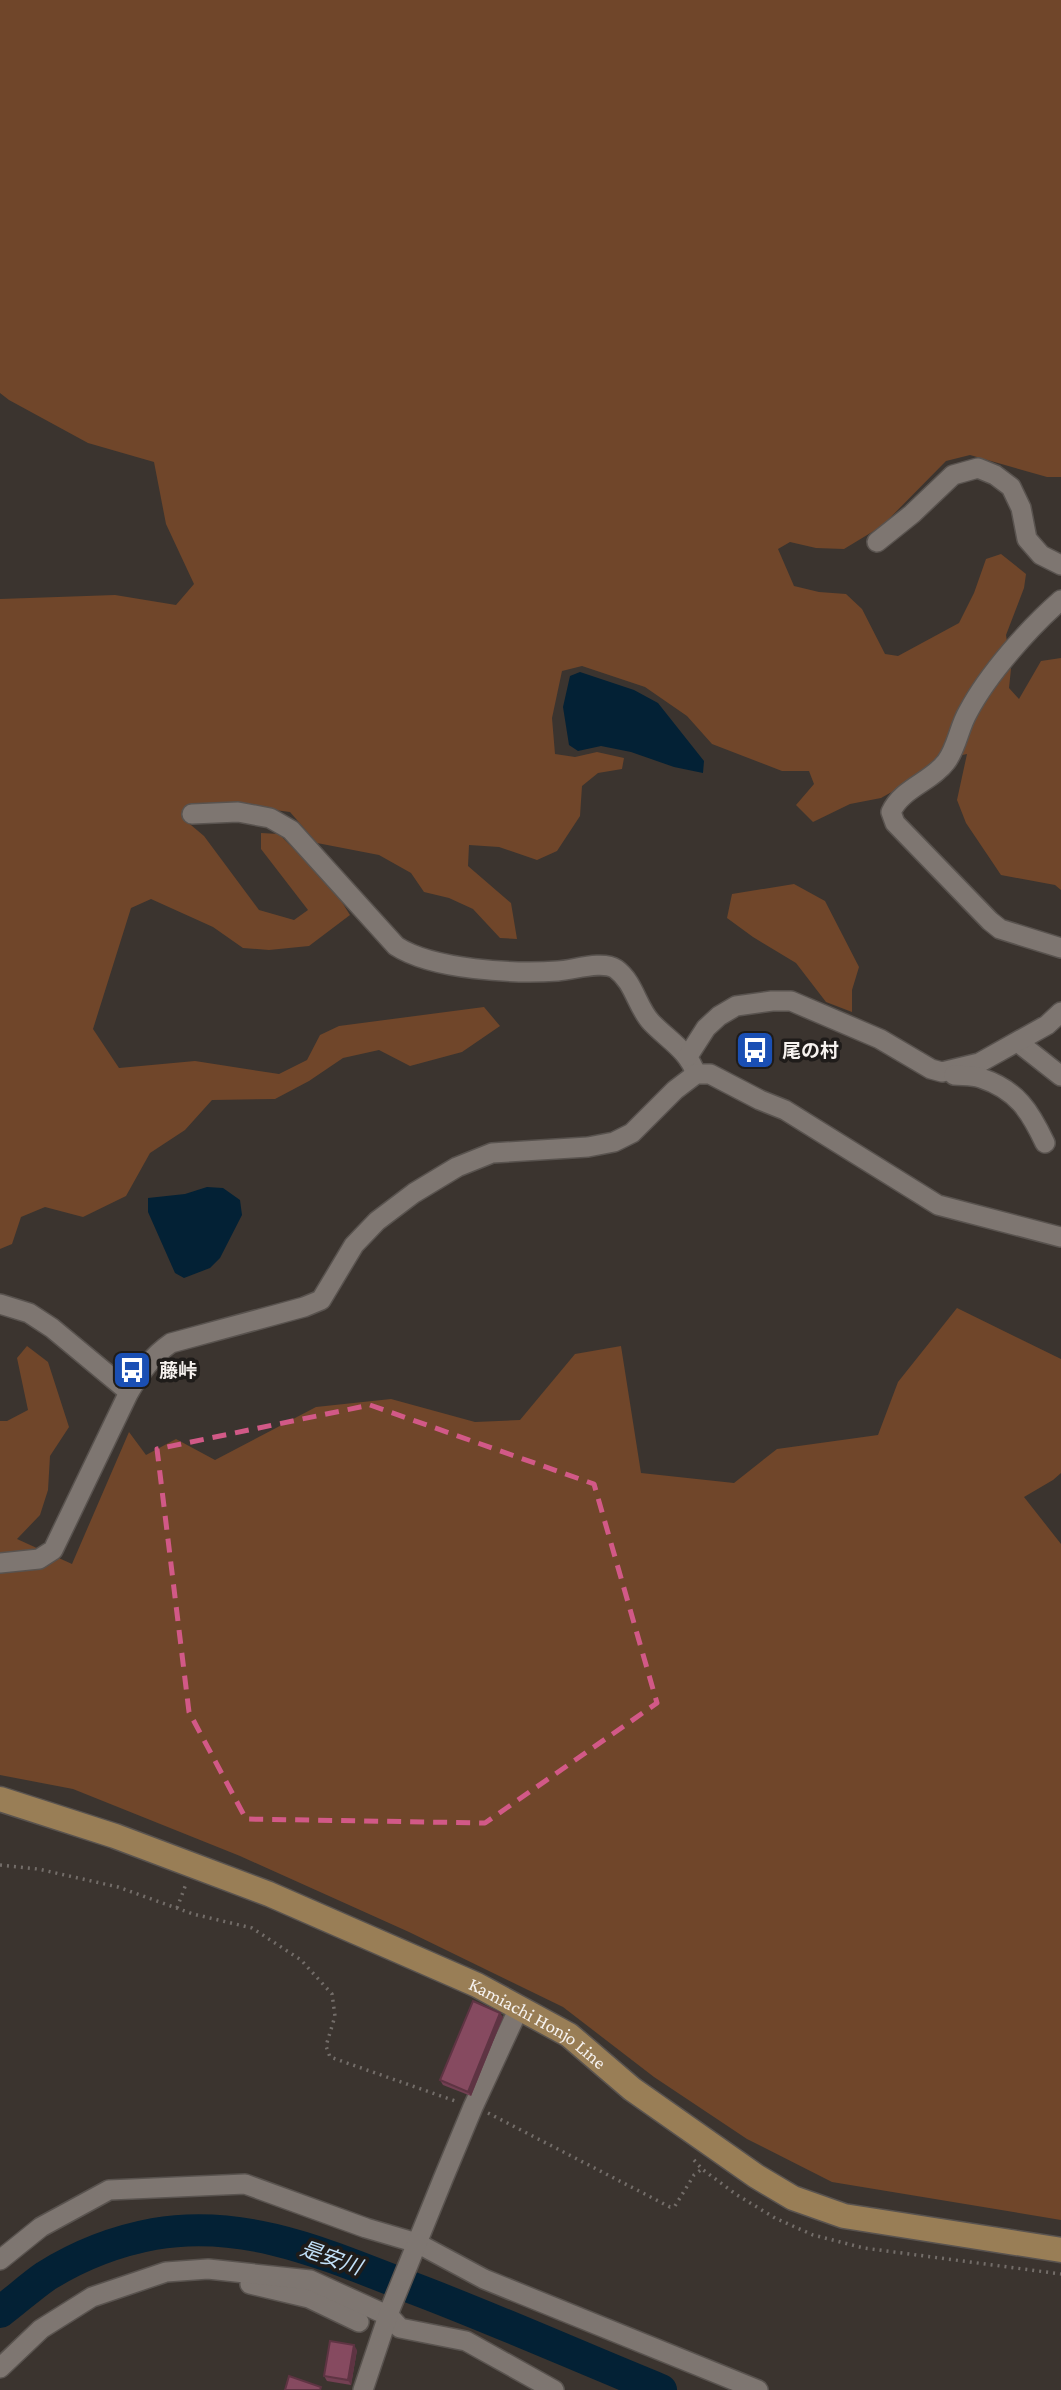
<svg xmlns="http://www.w3.org/2000/svg" width="1061" height="2390" viewBox="0 0 1061 2390" font-family="'Crimson Pro','Noto Sans JP',serif">
<rect width="100%" height="100%" fill="#3b342f"/>
<!-- green -->
<g fill="#70462a">
<polygon points="0,0 1061,0 1061,477 1047,477 970,455 946,461 882,526 844,549 816,548 790,542 778,549 794,586 819,592 846,594 862,609 885,654 898,656 959,623 974,593 986,559 1001,554 1026,574 1024,588 1006,635 1011,669 1009,688 1019,699 1041,661 1061,658 1061,890 1055,885 1001,875 966,823 957,800 967,754 944,759 922,775 881,798 850,804 813,822 796,805 814,784 809,771 782,771 712,744 687,716 645,687 582,666 562,671 552,718 555,754 575,757 597,752 624,758 622,769 598,773 582,786 580,816 557,851 537,860 499,847 469,845 468,866 511,903 517,939 500,938 473,909 449,898 424,892 411,873 379,855 317,843 290,812 244,806 190,804 185,820 204,836 259,910 294,920 308,910 261,849 261,833 279,834 335,891 350,915 309,946 269,950 243,948 213,927 151,899 131,908 93,1029 119,1068 195,1061 279,1074 307,1060 320,1035 339,1026 484,1007 500,1026 462,1052 410,1066 379,1050 343,1058 309,1081 275,1099 212,1100 185,1130 150,1153 126,1196 83,1217 45,1207 21,1217 12,1244 0,1249 0,599 115,595 176,605 194,584 166,524 154,462 88,443 9,400 0,393"/>
<polygon points="794,884 825,901 859,967 852,990 852,1012 826,1002 796,963 753,937 727,918 732,894"/>
<polygon points="957,1308 1061,1359 1061,1473 1053,1480 1024,1497 1061,1544 1061,2220 832,2182 747,2139 654,2077 563,2007 409,1932 240,1856 73,1789 0,1775 0,1421 7,1421 28,1410 17,1358 27,1346 48,1362 69,1427 50,1456 48,1490 40,1515 17,1539 72,1564 129,1432 146,1455 176,1439 215,1460 316,1407 391,1399 475,1422 520,1420 575,1354 621,1346 641,1473 734,1483 777,1449 878,1435 898,1382"/>
</g>
<!-- water -->
<g fill="#032135">
<polygon points="580,672 634,690 658,703 704,761 703,773 674,767 631,752 601,746 578,751 569,745 563,707 570,676"/>
<polygon points="207,1187 223,1188 240,1200 242,1215 220,1258 210,1268 184,1278 175,1273 148,1212 148,1198 185,1194"/>
</g>
<g fill="none" stroke-linecap="round" stroke-linejoin="round">
<!-- river -->
<path stroke="#032135" stroke-width="32" d="M0,2312C15,2301 30,2287 46,2276C78,2256 116,2241 154,2234C246,2218 327,2255 410,2287C495,2319 577,2356 661,2390"/>
<!-- minor casing -->
<g stroke="#59534f" stroke-width="22">
<g id="minor">
<polyline points="877,542 912,514 953,475 978,468 995,475 1011,487 1021,508 1027,539 1041,555 1061,565"/>
<path d="M1061,600C1029,628 988,674 968,712C959,727 957,748 946,762C931,782 902,788 891,812L895,823L990,921L1000,929L1061,948"/>
<path d="M192,814L238,812L270,818L291,830L396,946C433,970 514,974 558,971C574,970 602,960 616,969C634,982 637,1007 651,1022C668,1040 688,1050 696,1074"/>
<polyline points="1019,1043 1061,1076"/>
<polyline points="688,1056 706,1028 719,1016 736,1006 772,1001 791,1001 880,1039 931,1069 942,1072 979,1063 1047,1025 1061,1012"/>
<path d="M954,1075C962,1076 973,1075 981,1078C1017,1090 1030,1111 1045,1143"/>
<polyline points="0,1304 29,1313 52,1328 129,1392"/>
<path d="M0,1563L39,1559L53,1550L129,1392C141,1372 152,1356 171,1343L304,1307L321,1300L354,1245L377,1221L414,1193L457,1167L492,1153L588,1147L614,1142L632,1133L675,1090L696,1074H710L760,1100L785,1110L938,1205L1061,1237"/>
<polyline points="0,2260 41,2227 109,2190 245,2184 366,2228 417,2243 484,2279 758,2390"/>
<polyline points="250,2284 309,2298 359,2322"/>
<polyline points="0,2368 41,2329 92,2297 166,2272 208,2269 310,2280 389,2316 400,2328 466,2341 554,2390"/>
<polyline points="363,2390 391,2307 443,2179 473,2107 519,2008"/>
</g>
</g>
<!-- major casing -->
<g stroke="#59534f" stroke-width="27">
<g id="major">
<path id="s1" d="M0,1799L115,1836L269,1894L477,1985L569,2035L632,2089L756,2176L793,2198L844,2216L1061,2250"/>
</g>
</g>
<!-- path -->
<g stroke="#736d69" stroke-width="3.5" stroke-dasharray="2 5" stroke-linecap="butt">
<polyline points="0,1865 38,1869 118,1887 193,1914 252,1928 301,1960 332,1994 335,2016 326,2046 330,2057 458,2102"/>
<polyline points="177,1908 186,1884"/>
<polyline points="488,2113 670,2207 675,2206 694,2175 702,2169"/>
<polyline points="694,2160 702,2169 737,2195 775,2218 813,2235 864,2248 1061,2274"/>
</g>
<!-- minor -->
<use href="#minor" stroke="#7e7671" stroke-width="19"/>
<!-- major -->
<use href="#major" stroke="#997e56" stroke-width="24"/>
</g>
<!-- wall -->
<g fill="#734053">
<polygon points="503,2017 471,2096 443,2085 440,2080"/>
<polygon points="357,2350 351,2385 327,2381 324,2376"/>
</g>
<!-- shaded-wall -->
<g fill="#5e3443">
<polygon points="500,2013 503,2017 471,2096 468,2092"/>
<polygon points="354,2345 357,2350 351,2385 348,2380"/>
</g>
<!-- building -->
<g fill="#864a60" stroke="#5e3443" stroke-width="2">
<polygon points="473,2001 500,2013 468,2092 440,2080"/>
<polygon points="330,2341 354,2345 348,2380 324,2376"/>
<polygon points="289,2376 321,2387 320,2390 285,2390"/>
</g>
<!-- marked area -->
<path fill="none" stroke="#d25987" stroke-width="5" stroke-dasharray="14 9" stroke-linejoin="round" d="M370,1405L594,1484L657,1703L485,1823L246,1819L189,1712L157,1449Z"/>
<!-- icons -->
<defs>
<g id="bus-square" transform="scale(2.0125)"><rect x="-9" y="-9" width="18" height="18" rx="4" fill="#1a4fb4" stroke="#1f1c1a"/><path d="M-5-6H5V4H4V6H2V4H-2V6H-4V4H-5ZM-3.5-4V0h7V-4ZM-3.5 1.2v1.5H-2V1.2ZM2 1.2v1.5H3.5V1.2Z" fill="#fff"/></g>
</defs>
<g fill-rule="evenodd">
<use href="#bus-square" x="755" y="1050"/>
<use href="#bus-square" x="132" y="1370"/>
</g>
<g text-anchor="middle" dominant-baseline="central" stroke-width="7" stroke-linejoin="round" paint-order="stroke">
<!-- poi labels -->
<g font-size="19" font-weight="bold" fill="#f6f2ef" stroke="#1f1c1a" text-anchor="start">
<text x="782" y="1050">尾の村</text>
<text x="159" y="1370">藤峠</text>
</g>
<!-- street labels -->
<g font-size="19" fill="#f6f2ef" stroke="#1f1c1a">
<text stroke="none"><textPath href="#s1" startOffset="584">Kamiachi Honjo Line</textPath></text>
</g>
<!-- water labels -->
<g font-size="21" font-style="italic" fill="#c2e1f9" stroke="#1f1c1a">
<text transform="translate(331 2258) rotate(19)">是安川</text>
</g>
</g>
</svg>
